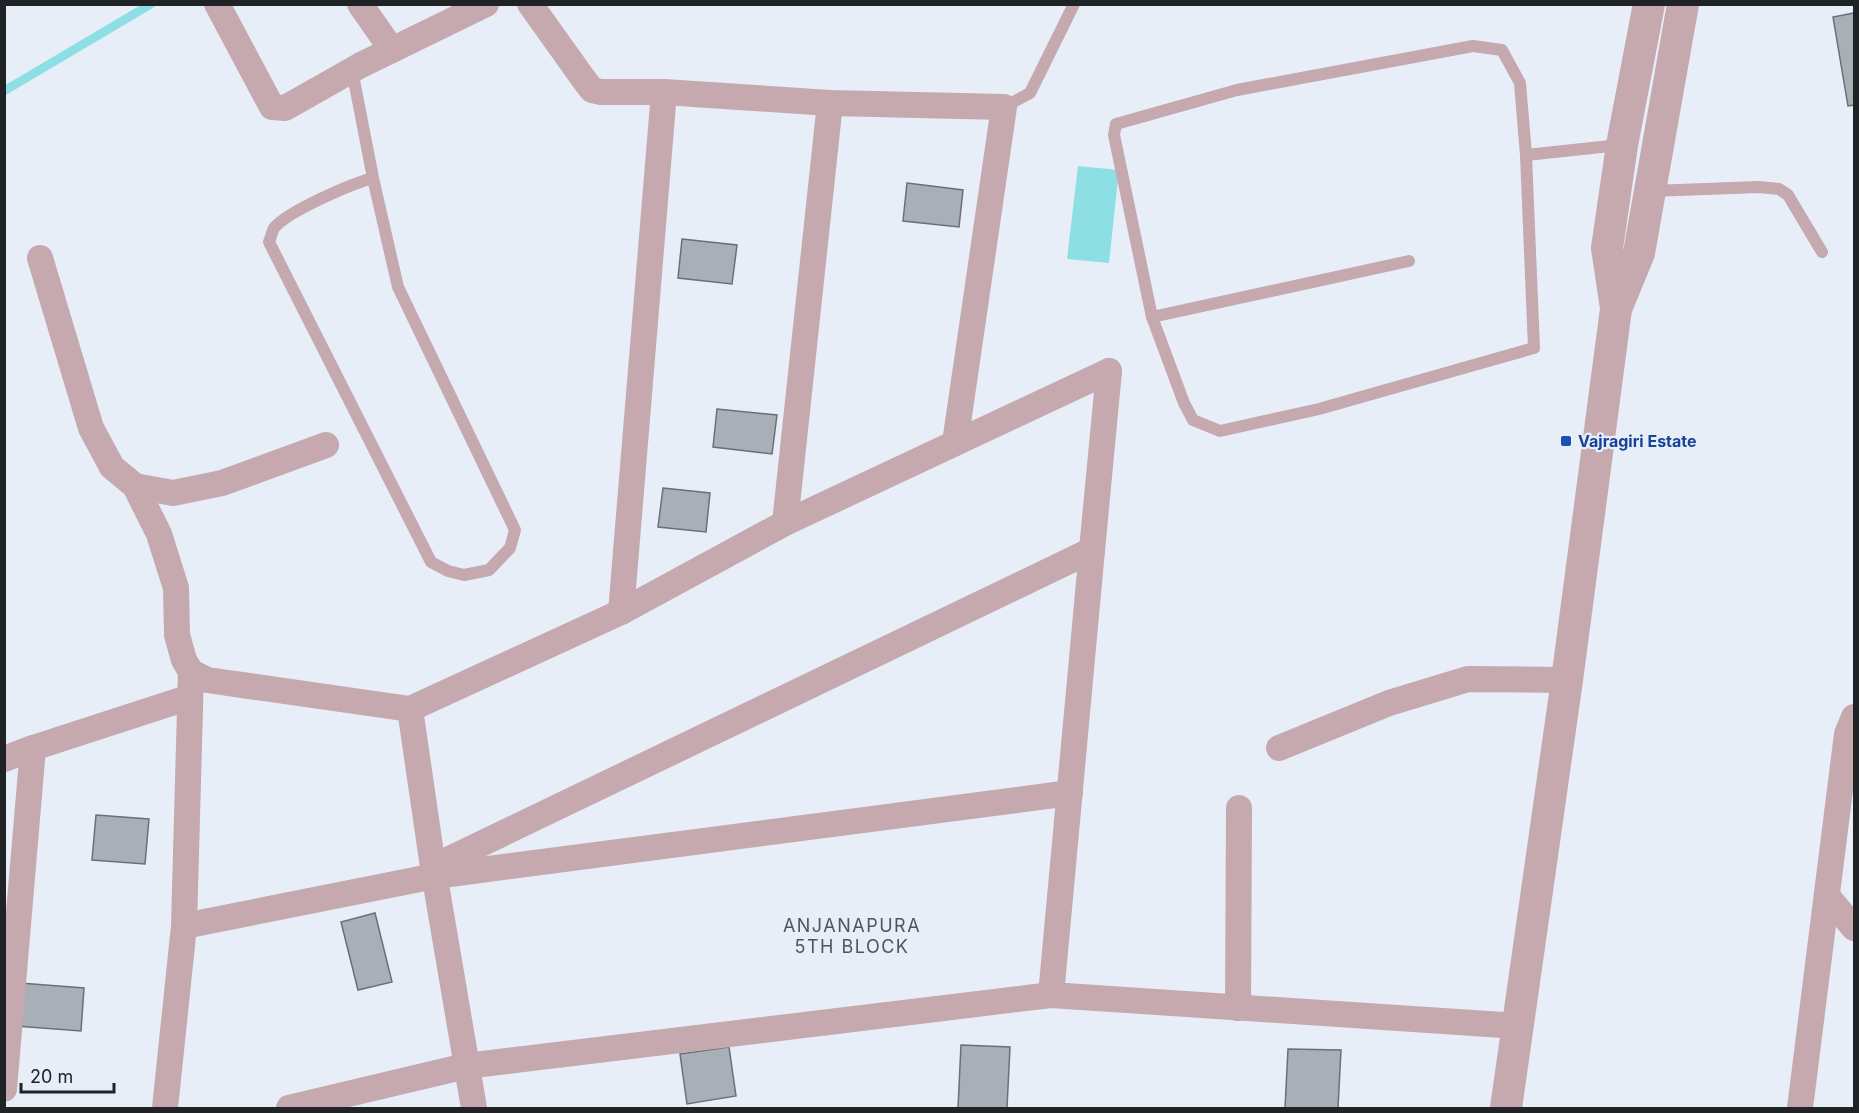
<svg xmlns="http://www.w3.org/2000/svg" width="1859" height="1113" viewBox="0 0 1859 1113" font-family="Inter,sans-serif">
<rect width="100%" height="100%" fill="#e7eef7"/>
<!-- water -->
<polygon fill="#8ddfe4" points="1078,166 1119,170 1109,263 1067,259"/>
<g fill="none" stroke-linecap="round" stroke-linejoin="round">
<!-- stream -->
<polyline stroke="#8ddfe4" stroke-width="9" points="4,91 151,4"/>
</g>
<!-- building -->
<g fill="#a8afb7" stroke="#6a7078" stroke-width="1.5">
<polygon points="1854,13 1854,105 1848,106 1833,17"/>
<polygon points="907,183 963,190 959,227 903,221"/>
<polygon points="682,239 737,245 732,284 678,278"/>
<polygon points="717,409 777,415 772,454 713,447"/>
<polygon points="663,488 710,493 706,532 658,527"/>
<polygon points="96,815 149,819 145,864 92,860"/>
<polygon points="375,913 392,982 358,990 341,922"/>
<polygon points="20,983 84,988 81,1031 16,1026"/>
<polygon points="961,1045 1010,1047 1007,1108 958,1108"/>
<polygon points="729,1047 736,1096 687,1104 680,1054"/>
<polygon points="1288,1049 1341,1050 1338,1108 1285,1108"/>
</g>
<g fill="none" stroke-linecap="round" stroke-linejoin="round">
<!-- service -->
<g stroke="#c6a8af" stroke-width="12">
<polygon points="1473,46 1502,50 1520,83 1526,155 1534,348 1319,409 1220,431 1193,420 1184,403 1152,317 1114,135 1116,124 1237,90"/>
<path d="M352,70L373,178L398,287L515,530L510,548L489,570L464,575L448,571L431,562L269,242C271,238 272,231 274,228C288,211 351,184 373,178"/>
<polyline points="1004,107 1030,93 1074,4"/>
<polyline points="1526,155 1620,145"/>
<polyline points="1651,191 1759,187 1779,189 1788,195 1822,252"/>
<polyline points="1152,317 1409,261"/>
</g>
<!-- minor -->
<g stroke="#c6a8af" stroke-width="26">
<polyline points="217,4 272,107 285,108 361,65 486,4"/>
<polyline points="360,4 392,50"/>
<polyline points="530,4 585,81 592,90 601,92 664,92 830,103 1004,107 955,443"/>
<polyline points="40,258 91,428 112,467 135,486 159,534 176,588 177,635 184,660 191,672 184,926 165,1108"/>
<polyline points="135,486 173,493 222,483 326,445"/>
<polyline points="785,523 830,103"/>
<polyline points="1092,550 1109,371"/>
<polyline points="621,612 664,92"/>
<polyline points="191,672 207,680 410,709 621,612 785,523 1109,371"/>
<polyline points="410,709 433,867 474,1108"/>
<polyline points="33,748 190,697"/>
<polyline points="1279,748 1389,703 1468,679 1567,680"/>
<polyline points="4,759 33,748 4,1089"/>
<polyline points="433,867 1092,550 1051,995"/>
<polyline points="1827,896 1854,928"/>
<polyline points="184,926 435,876 1070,793"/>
<polyline points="1238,1008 1239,808"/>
<polyline points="289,1108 466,1066 1051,995 1518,1026"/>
<polyline points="1800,1108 1847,734 1854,717"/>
</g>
<!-- tertiary -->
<g stroke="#c6a8af" stroke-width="32">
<polyline points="1616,308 1607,248 1622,145 1649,4"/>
<polyline points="1506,1108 1567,680 1616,309 1639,253 1683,4"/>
</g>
</g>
<!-- markers -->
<rect fill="#1a4fb4" stroke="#e7eef7" stroke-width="2" x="1560" y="435" width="12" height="12" rx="3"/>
<g text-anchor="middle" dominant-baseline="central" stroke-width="4.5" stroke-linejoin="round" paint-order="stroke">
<!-- transit labels -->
<g font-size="16" font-weight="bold" fill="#164399" stroke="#e7eef7" text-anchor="start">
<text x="1578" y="441">Vajragiri Estate</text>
</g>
<!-- neighbourhood labels -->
<g font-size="18" letter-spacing="1.5" fill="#4f555d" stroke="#e7eef7">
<text x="852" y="925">ANJANAPURA<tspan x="852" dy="21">5TH BLOCK</tspan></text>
</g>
</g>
<!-- border -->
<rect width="1859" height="1113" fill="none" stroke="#202326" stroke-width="12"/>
<!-- scale -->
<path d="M21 1083v9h93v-9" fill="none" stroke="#202326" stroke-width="3"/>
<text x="30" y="1083" font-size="18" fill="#202326" stroke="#e7eef7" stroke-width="4.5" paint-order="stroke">20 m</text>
</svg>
